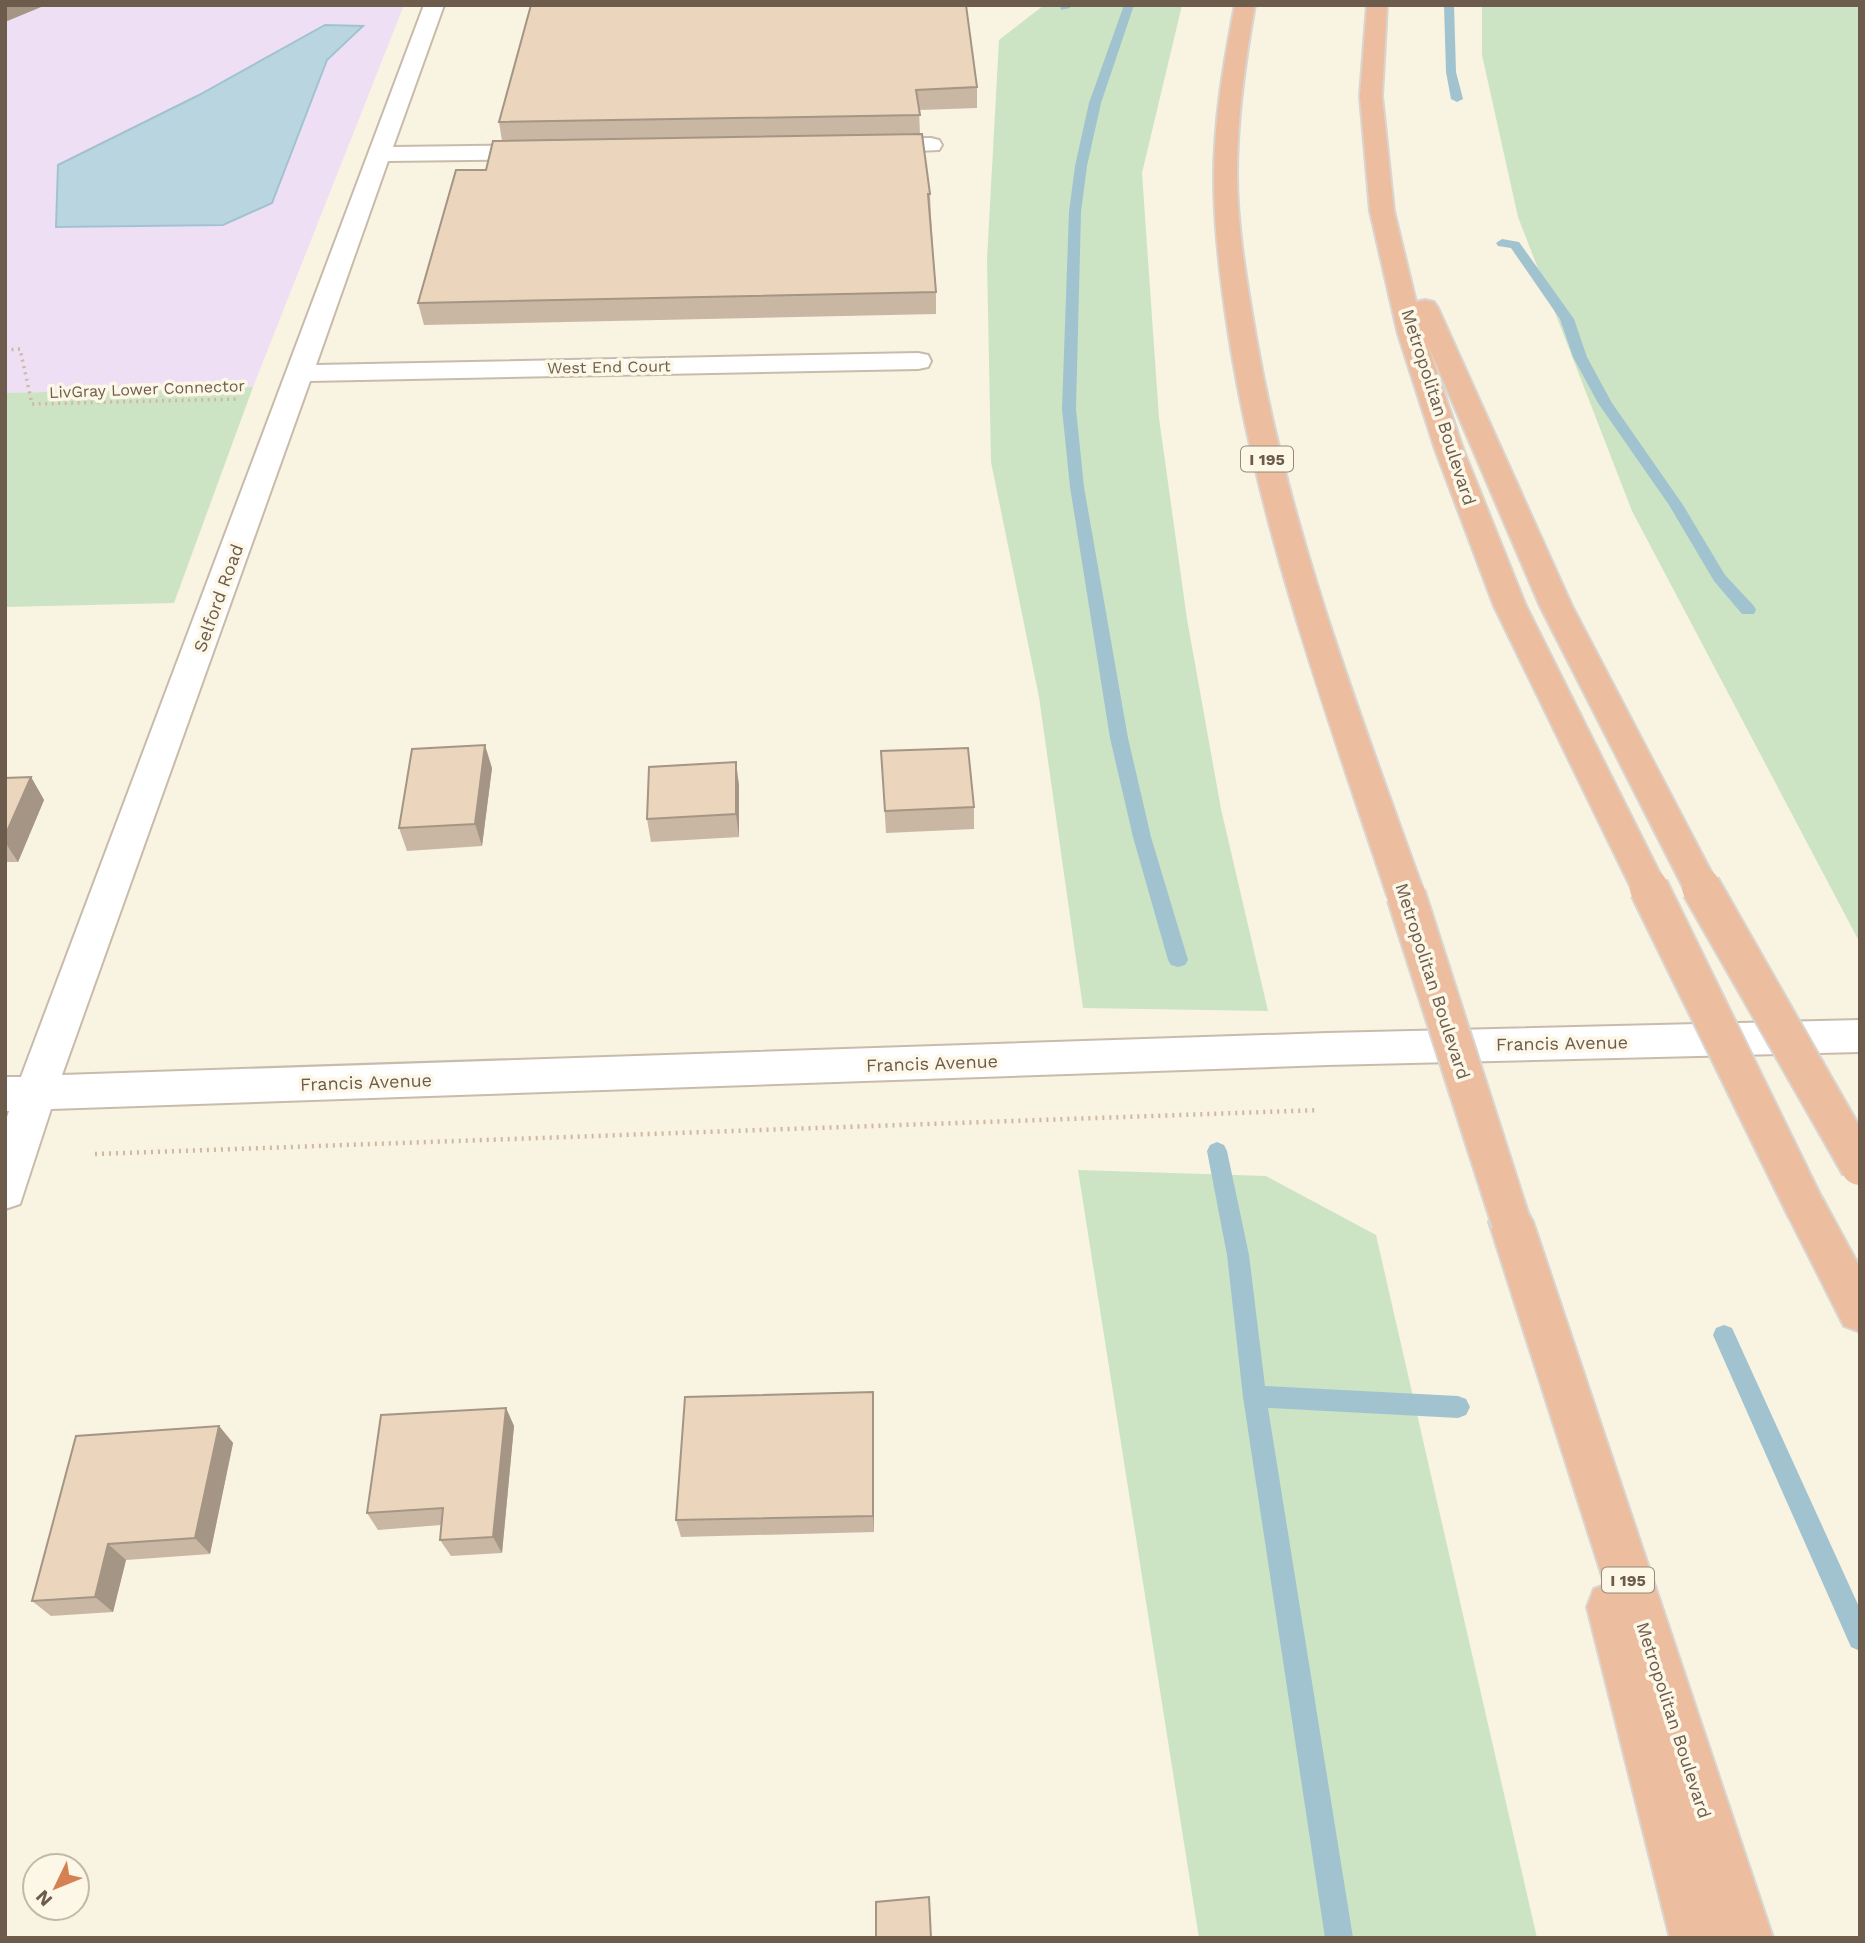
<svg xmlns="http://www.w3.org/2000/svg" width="1865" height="1943" viewBox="0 0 1865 1943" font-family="'Work Sans',sans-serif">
<rect width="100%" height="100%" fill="#f9f3e2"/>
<!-- education -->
<polygon fill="#efdff5" points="5,5 404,5 253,387 5,393"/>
<!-- green -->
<g fill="#cce4c3">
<polygon points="1044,5 1182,5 1142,173 1159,418 1187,619 1221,809 1268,1011 1083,1008 1039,697 991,462 987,260 999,40"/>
<polygon points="1482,5 1860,5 1860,943 1632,511 1518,217 1482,55"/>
<polygon points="253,387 174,603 5,607 5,393"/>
<polygon points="1078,1170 1266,1176 1376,1235 1537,1938 1199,1938"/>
</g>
<!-- water -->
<polygon fill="#b9d5e0" stroke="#a1c3d0" stroke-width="2" points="325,25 363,26 327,60 272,203 223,225 56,227 58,165 199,95"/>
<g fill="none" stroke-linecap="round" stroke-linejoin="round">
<!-- stream -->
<g fill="#a1c3d0" fill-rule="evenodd">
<polygon points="1060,5 1070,5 1070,8 1061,10"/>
<polygon points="1124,5 1134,5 1101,103 1087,166 1081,212 1076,409 1084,487 1128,738 1151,837 1188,960 1185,965 1178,967 1171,965 1168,960 1133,837 1110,738 1070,487 1062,409 1069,212 1075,166 1089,103"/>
<polygon points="1444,5 1454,5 1456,72 1463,99 1457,102 1451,99 1446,72"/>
<polygon points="1502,239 1519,242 1574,319 1587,357 1612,403 1683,505 1725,575 1754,606 1756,610 1754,614 1742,614 1714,581 1669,505 1598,403 1573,357 1560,319 1511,248 1498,246 1496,243"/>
<polygon points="1217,1142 1224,1145 1227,1151 1249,1255 1265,1386 1458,1396 1466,1399 1470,1407 1466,1415 1458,1418 1268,1408 1353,1938 1325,1938 1243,1397 1227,1255 1207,1151 1210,1145"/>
<polygon points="1724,1325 1732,1328 1860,1609 1860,1651 1851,1647 1713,1335 1716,1328"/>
</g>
<!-- minor casing -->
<g stroke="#c8bbab" stroke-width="4">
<g id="minor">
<polygon points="424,5 444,5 393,147 543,145 551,147 555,152 551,157 543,159 388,161 316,365 918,353 928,355 931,361 928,367 918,369 310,381 62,1075 1327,1033 1860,1020 1860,1052 1327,1065 51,1109 20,1204 5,1209 5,1123 9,1111 5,1111 5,1077 21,1077"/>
<polygon points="931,138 939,140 942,145 939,150 872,153 864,151 861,146 864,141 872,139"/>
</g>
</g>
<!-- highway casing -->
<g stroke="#d9d5d0" stroke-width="4">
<g id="highway">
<path d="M1235,5H1255C1245,61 1237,117 1237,174C1237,228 1247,284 1256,337C1289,529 1359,712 1425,895L1419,905L1406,909L1393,905L1387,895C1326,712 1259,528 1229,336C1221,284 1214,231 1214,178C1214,120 1224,62 1235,5Z"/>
<polygon points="1367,5 1387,5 1382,96 1394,211 1416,302 1425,300 1434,302 1438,308 1572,606 1719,887 1714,897 1701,901 1688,897 1683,887 1540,606 1428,345 1463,449 1526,606 1667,888 1662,898 1649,902 1636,898 1494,606 1435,449 1398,334 1370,211 1360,96"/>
<polygon points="1806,1190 1821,1196 1860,1268 1860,1332 1844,1326 1785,1209 1791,1196"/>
<polygon points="1511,1203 1526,1209 1533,1222 1773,1938 1670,1938 1587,1607 1594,1589 1605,1585 1489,1222 1496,1209"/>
</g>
</g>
<!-- path-far1 -->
<polyline stroke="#cfb8a1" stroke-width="3.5" stroke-dasharray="2 4.5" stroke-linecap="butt" points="5,350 20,349 32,404 239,399"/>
<!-- path -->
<polyline stroke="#cfb8a1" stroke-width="4.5" stroke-dasharray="2 5" stroke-linecap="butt" points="95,1154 1318,1110"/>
<!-- minor -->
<use href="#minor" fill="#fff" fill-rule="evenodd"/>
<!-- highway -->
<use href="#highway" fill="#ecbd9f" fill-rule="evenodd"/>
<!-- highway-bridge casing -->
<g stroke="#d9d5d0" stroke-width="42" stroke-linecap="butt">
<g id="highway-bridge">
<polyline points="1701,887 1860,1166"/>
<polyline points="1649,888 1806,1209"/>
<polyline points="1406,895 1511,1222"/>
</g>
</g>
<!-- highway-bridge -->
<use href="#highway-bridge" stroke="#ecbd9f" stroke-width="38"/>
</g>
<!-- wall -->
<g fill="#cab7a3">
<polygon points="531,5 977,87 977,108 919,110 920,134 930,194 931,216 936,292 936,314 424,325 418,303 486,170 502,141 499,122"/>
<polygon points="881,751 974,807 974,829 886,833"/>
<polygon points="492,768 482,846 407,851 399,828"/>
<polygon points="31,777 44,800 18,862 5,862 5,778"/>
<polygon points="739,785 739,837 651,842 647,819"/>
<polygon points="873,1392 874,1410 874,1532 681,1537 676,1520"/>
<polygon points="506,1408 514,1426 502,1553 451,1556 440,1540 441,1525 378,1530 367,1513"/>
<polygon points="219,1426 233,1443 210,1554 126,1560 113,1612 51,1616 32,1601"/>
</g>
<!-- shaded-wall -->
<g fill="#a49584">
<polygon points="5,5 46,5 5,22"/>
<polygon points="485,745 492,768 482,846 475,824"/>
<polygon points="736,762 739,785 739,837 736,814"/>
<polygon points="31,777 44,800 18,862 5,842 5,836"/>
<polygon points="873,1392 874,1410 874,1532 873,1516"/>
<polygon points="506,1408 514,1426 502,1553 493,1537"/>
<polygon points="219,1426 233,1443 210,1554 195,1538"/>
<polygon points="108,1544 126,1560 113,1612 95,1597"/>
</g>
<!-- building -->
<g fill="#ebd5bd" stroke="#a49584" stroke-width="2">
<polygon points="531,5 966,5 977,87 916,90 920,115 499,122"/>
<polygon points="922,134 930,194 928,194 936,292 418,303 456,170 486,170 493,141"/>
<polygon points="485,745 475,824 399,828 412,749"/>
<polygon points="968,748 974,807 885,811 881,751"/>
<polygon points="736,762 736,814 647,819 649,767"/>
<polygon points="31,777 5,836 5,778"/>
<polygon points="873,1392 873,1516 676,1520 685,1397"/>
<polygon points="506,1408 493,1537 440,1540 443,1508 367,1513 381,1415"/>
<polygon points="219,1426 195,1538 108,1544 95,1597 32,1601 76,1436"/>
<polygon points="929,1897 931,1938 876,1938 876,1902"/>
</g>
<g text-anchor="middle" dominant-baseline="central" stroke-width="7" stroke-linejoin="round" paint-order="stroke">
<!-- far-street labels -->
<g font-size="16" fill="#6d5c4c" stroke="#fcf7e7">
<text transform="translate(609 367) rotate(-1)">West End Court</text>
<text transform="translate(147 389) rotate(-2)">LivGray Lower Connector</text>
</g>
<!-- shield labels -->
<g fill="#fcf7e7" stroke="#988a7a" stroke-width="2">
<rect x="1241" y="446.5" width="52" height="25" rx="5"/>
<rect x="1602" y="1567.5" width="52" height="25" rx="5"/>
</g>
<g font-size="16" font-weight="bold" fill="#6d5c4c">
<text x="1267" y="459">I 195</text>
<text x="1628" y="1580">I 195</text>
</g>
<!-- street labels -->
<g font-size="18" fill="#6d5c4c" stroke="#fcf7e7">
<text transform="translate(1439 407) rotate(72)">Metropolitan Boulevard</text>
<text transform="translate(218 598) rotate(-70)">Selford Road</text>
<text transform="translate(1433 981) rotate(72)">Metropolitan Boulevard</text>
<text transform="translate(1562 1043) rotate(-1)">Francis Avenue</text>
<text transform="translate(932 1063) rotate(-2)">Francis Avenue</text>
<text transform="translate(366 1082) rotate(-2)">Francis Avenue</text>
<text transform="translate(1674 1720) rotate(72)">Metropolitan Boulevard</text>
</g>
</g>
<!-- border -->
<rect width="1865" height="1943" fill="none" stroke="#6d5c4c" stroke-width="14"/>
<!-- north arrow -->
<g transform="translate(56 1887) rotate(227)"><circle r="33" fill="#fcf7e7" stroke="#c3b9a9" stroke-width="2"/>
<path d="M0-5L12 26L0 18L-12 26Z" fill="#d58154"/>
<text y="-10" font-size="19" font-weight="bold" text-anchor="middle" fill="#6d5c4c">N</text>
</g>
</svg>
